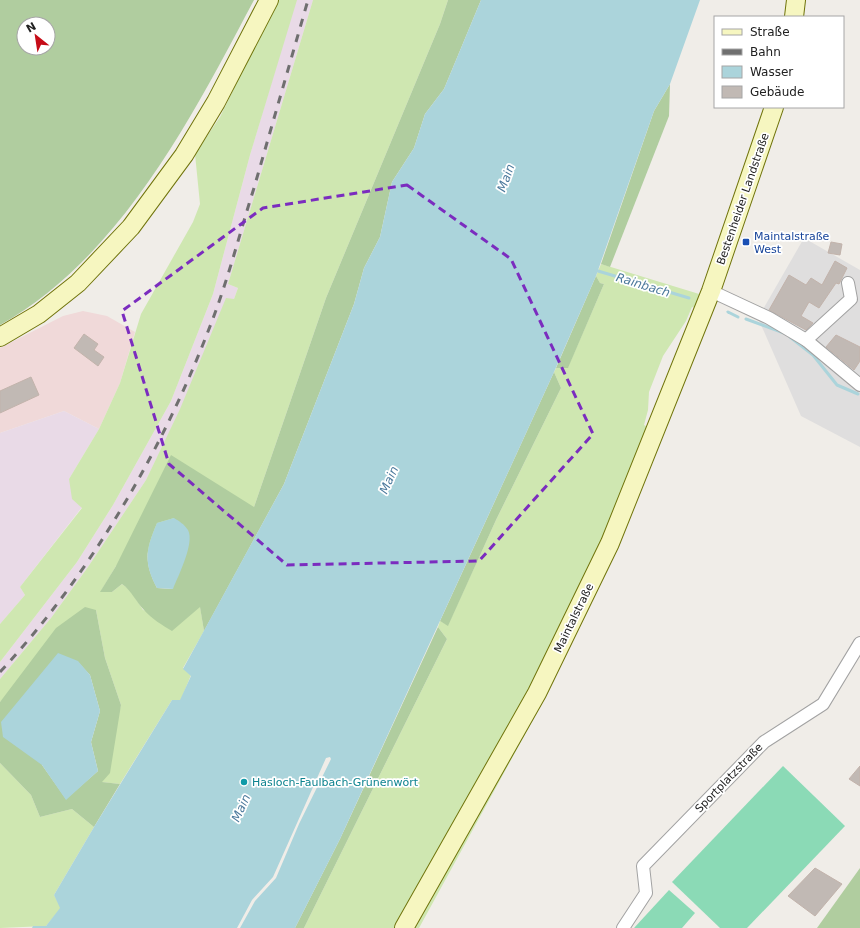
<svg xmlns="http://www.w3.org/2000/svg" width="860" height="928" viewBox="0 0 860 928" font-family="'DejaVu Sans',sans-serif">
<rect width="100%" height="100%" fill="#f0ede8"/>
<!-- residential -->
<polygon fill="#dfdede" points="804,238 860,270 860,447 801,416 758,318"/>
<!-- commercial -->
<polygon fill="#f0d9d9" points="83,311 107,316 135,332 120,383 99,429 64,411 0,433 0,348 63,316"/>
<!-- industrial -->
<g fill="#e9dae7">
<polygon points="296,0 313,0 228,284 238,288 234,299 146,480 88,567 51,618 0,679 0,662 77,562 113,505 171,401 213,294 250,155"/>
<polygon points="64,411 99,429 69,479 82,507 20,587 25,595 0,624 0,433"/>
</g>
<!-- grass -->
<g fill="#cfe7b1">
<polygon points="277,0 297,0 250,155 213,294 171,401 113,505 77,562 0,662 0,624 25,595 20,587 82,508 72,499 69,479 99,429 120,383 141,314 193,222 200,204 195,154 220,117"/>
<polygon points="313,0 448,0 440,24 326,298 254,507 116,566 101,591 112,592 122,584 131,591 143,610 183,621 200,606 204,631 183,668 191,675 180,702 172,700 120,784 101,782 121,705 105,658 96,610 0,702 0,679 51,618 88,567 146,480 180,409 226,298 234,299 238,288 228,284"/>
<polygon points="601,264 709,297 703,311 692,307 686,321 663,356 649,392 648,410 644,425 655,431 538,693 545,698 419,928 304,928 447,639 438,627 440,621 448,625 496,520 561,388 554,372 556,368 568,367 604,284 600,283 596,276"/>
<polygon points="0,763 31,795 40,817 72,809 94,827 54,895 61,908 46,926 0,928"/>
</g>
<!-- forest -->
<g fill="#b0cd9f" fill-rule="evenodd">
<path d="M0,0H254C192,117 120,258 0,325ZM24,24H48V48H24Z"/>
<path d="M448,0H481L444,89L425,114L414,148L392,182L380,237L364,268L354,304L284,484L204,631L200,607L172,631C162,625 152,619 144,610C136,602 132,591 122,584L112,592H100L116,566L171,455L254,507L326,298L440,24ZM174,518L172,589L157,588C143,561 146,549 157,523Z"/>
<polygon points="670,84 669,116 610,267 601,264 654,111"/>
<polygon points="596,276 600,283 604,284 568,368 556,368"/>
<polygon points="554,372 561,388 496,520 448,626 440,621"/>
<path d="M85,607L96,610L105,658L121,705L110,773L102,782L120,784L94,827L72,809L40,817L31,795L0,763V702L56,628ZM77,661L90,675L100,711L91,742L98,771L66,799L42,765Z"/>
<polygon points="438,627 447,639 304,928 295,928 340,839"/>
<polygon points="860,868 860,928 817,928"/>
</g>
<!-- pitch -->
<g fill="#8bdab6">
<polygon points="783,766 845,826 747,928 720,928 672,882"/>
<polygon points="669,890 695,913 682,928 634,928"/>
</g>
<!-- water -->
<g fill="#abd4db">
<polygon points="481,0 700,0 670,84 654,111 596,276 554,372 340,839 295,928 240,928 255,901 276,878 299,824 331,759 330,757 326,758 273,877 252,900 237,928 32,928 33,926 46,926 60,908 54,895 94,827 172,700 180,700 191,676 183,669 284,484 354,304 364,268 380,237 392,182 414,148 425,114 444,89"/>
<path d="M174,518C179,521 184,524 188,530C195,543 178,576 173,589L157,588C143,562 146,549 157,523Z"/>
<polygon points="58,653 78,661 90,675 100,711 91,742 98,771 66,800 42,765 3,737 1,722"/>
</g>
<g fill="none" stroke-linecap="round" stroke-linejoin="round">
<!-- stream -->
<g stroke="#abd4db" stroke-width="3">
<polyline points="598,271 689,298"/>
<polyline points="728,312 738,317"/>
<polyline points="746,319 784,333"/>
<polyline points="790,337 813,355 837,385 858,394"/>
</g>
</g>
<!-- building -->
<g fill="#c1b9b4" stroke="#c2b3ab">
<polygon points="831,242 842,244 840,255 828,253"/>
<polygon points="835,261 847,268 839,284 836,283 819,308 809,302 801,316 813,323 806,330 769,310 789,275 806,285 811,278 822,285"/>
<polygon points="84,334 98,344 94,350 104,357 98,366 74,348"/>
<polygon points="836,335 860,347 860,361 854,370 826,347"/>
<polygon points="31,377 39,395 0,413 0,391"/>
<polygon points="860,766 860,786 849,779"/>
<polygon points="815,868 842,884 815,916 788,896"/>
</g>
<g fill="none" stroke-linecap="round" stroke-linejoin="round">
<!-- street casing -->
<g stroke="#a2a2a2" stroke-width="14">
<g id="street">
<polyline points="711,291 769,318 806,340 860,385"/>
<polyline points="806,340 851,299 848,283"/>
<polyline points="623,928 646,893 643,866 764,742 823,704 860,643"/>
</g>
</g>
<!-- secondary casing -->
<g stroke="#70740b" stroke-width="20">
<g id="secondary">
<polyline points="794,17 796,0"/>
<polyline points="0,337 39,314 78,283 131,227 184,155 216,102 269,0"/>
<polyline points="404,928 537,693 610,543 711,291 774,107"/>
</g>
</g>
<!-- street -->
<use href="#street" stroke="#fff" stroke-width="12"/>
<!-- secondary -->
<use href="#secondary" stroke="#f6f6c0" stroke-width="18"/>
<!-- rail -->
<path stroke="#6f6f6f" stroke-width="3" stroke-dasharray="8 8" stroke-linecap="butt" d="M0,672C93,572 168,441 215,313C230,272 241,229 254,188C272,125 290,63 308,0"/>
</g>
<!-- marked area -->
<path fill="none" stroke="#7b2cbf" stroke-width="3" stroke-dasharray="8 5" stroke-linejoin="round" d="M407,185L511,259L593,434L479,561L287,565L169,464L122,311L263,208Z"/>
<!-- markers -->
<rect fill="#1a4fb4" stroke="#fff" stroke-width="1.5" x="742" y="238" width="8" height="8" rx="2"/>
<circle fill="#0f9aa8" stroke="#fff" stroke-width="1.5" cx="244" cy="782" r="4"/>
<g text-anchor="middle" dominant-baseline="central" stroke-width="3.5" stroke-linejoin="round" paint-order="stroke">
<!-- street labels -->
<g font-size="11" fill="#212121" stroke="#fff">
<text transform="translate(743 199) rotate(-71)">Bestenheider Landstraße</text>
<text transform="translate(574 618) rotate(-64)">Maintalstraße</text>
<text transform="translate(729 778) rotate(-46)">Sportplatzstraße</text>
</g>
<!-- transit labels -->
<g font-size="11" fill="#164399" stroke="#fff" text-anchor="start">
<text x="754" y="236">Maintalstraße<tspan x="754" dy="13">West</tspan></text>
</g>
<!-- culture labels -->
<g font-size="11" fill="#0d838f" stroke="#fff" text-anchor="start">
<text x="252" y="782">Hasloch-Faulbach-Grünenwört</text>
</g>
<!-- water labels -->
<g font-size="12" font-style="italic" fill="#4b799c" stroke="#fff">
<text transform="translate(506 178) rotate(-70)">Main</text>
<text transform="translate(643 285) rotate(17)">Rainbach</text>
<text transform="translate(389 480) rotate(-66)">Main</text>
<text transform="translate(241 808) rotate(-66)">Main</text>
</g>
</g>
<!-- legend -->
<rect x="714" y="16" width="130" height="92" fill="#ffffff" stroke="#a6a6a6"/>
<rect x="722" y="29" width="20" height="6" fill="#f6f6c0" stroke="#a6a6a6"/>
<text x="750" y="36" font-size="12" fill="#212121">Straße</text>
<rect x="722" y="49" width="20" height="6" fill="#6f6f6f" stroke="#a6a6a6"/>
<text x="750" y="56" font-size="12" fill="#212121">Bahn</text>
<rect x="722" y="66" width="20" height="12" fill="#abd4db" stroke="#a6a6a6"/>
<text x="750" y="76" font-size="12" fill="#212121">Wasser</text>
<rect x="722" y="86" width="20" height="12" fill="#c1b9b4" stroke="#a6a6a6"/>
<text x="750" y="96" font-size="12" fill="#212121">Gebäude</text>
<!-- north arrow -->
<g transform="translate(36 36) rotate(330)"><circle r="19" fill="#ffffff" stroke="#a6a6a6"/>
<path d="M0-3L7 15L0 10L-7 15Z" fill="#c60c18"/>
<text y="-6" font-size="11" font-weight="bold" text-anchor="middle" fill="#212121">N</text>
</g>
</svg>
